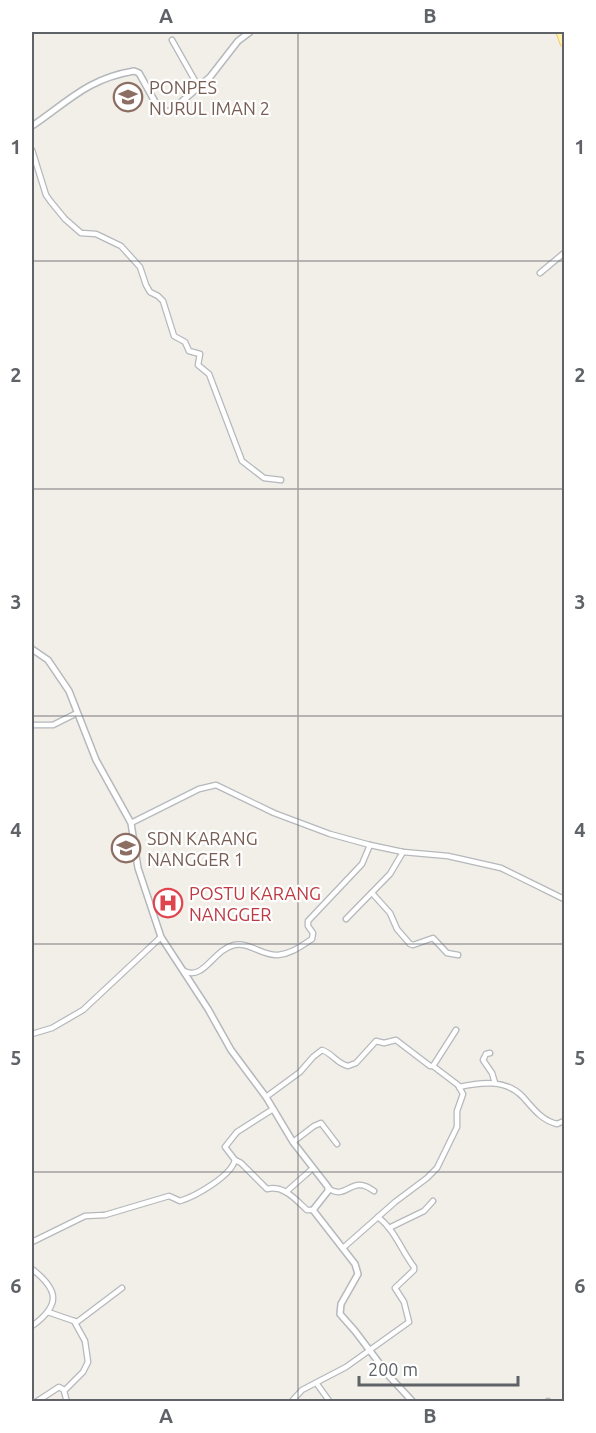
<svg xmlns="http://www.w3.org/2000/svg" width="596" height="1433" viewBox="0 0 596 1433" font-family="Ubuntu,sans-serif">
<rect width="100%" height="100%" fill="#f1efe8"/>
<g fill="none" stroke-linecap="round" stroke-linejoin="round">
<!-- minor casing -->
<g stroke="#b5b8bc" stroke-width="7">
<g id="minor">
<polyline points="172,40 198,86"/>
<polyline points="32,150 46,195 51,202 65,219 81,233 96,234 121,246 140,267 146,285 150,292 158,296 163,301 174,336 185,342 189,351 200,354 198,365 209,374 242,461 264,478 281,480"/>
<polyline points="540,273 564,253"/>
<polyline points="32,725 53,725 77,713"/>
<polyline points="131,823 199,789 216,785 274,813 330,834 370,845 403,852 448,856 501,868 564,899"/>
<polyline points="372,893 390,913 397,929 410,944 413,945 433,938 447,953 458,955"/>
<polyline points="346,919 390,874 403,852"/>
<path d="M184,971C204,981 213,950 234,945C250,942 262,956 278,955C291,954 301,946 312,939L313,933L308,926V921L362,864L370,845"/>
<polyline points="32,1034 52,1028 83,1010 161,937"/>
<polyline points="490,1053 486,1054 483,1060 492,1073 495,1083"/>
<path d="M459,1087C481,1082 506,1079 523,1097C533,1108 541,1120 557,1124L564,1121"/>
<path d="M266,1097L300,1072L313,1057L322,1050C332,1053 337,1064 348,1066L356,1063L376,1041L384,1043L396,1040L430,1066H433L456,1030"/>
<polyline points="293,1142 314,1126 321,1123 337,1144"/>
<path d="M235,1160L241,1163L267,1189C284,1185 295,1199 307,1210H313"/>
<path d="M328,1188C347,1202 351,1173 374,1191"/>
<polyline points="286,1192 312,1169"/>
<polyline points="391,1227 424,1211 433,1201"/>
<path d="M32,1242L85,1216L105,1215L169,1196L180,1201C196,1196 231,1176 235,1160L225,1147L237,1132L273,1109"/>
<polyline points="343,1248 395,1202 427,1178 437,1168 457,1127 457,1111 463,1094 458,1085 433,1066"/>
<path d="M32,1269C59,1290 61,1305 32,1326"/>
<polyline points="48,1312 77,1322 122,1288"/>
<polyline points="317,1384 330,1402"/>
<polyline points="36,1402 59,1387 64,1390"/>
<polyline points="67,1402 64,1391 83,1372 88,1362 85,1341 74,1321"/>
<path d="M291,1402L302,1390L346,1367L409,1322L404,1302L395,1288L414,1270V1267C401,1250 395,1230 378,1217"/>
<polyline points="548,1402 548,1401"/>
</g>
</g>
<!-- tertiary casing -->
<g stroke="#b5b8bc" stroke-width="8">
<g id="tertiary">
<path d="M32,126C69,101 87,79 134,71L139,73L159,109L164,112L171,111L210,77L238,41L250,32"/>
<polyline points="32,649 48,660 69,691 96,760 131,823 138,868 161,937 208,1009 231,1050 266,1097 293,1142 328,1187 328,1191 313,1210 355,1264 358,1274 341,1304 340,1314 355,1331 389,1376 413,1402"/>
</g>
</g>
<!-- primary casing -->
<g stroke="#f2c960" stroke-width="9">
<polyline id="primary" points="560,32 564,43"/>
</g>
<!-- minor -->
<use href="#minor" stroke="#fff" stroke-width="4.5"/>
<!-- tertiary -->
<use href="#tertiary" stroke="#fff" stroke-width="5"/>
<!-- primary -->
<use href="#primary" stroke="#fff2af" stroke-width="7"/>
</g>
<!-- grid -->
<path fill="none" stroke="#5f6368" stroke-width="1.5" stroke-opacity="0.55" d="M298,32V1402M32,261H564M32,489H564M32,716H564M32,944H564M32,1172H564"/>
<!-- icons -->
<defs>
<g id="school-ring" transform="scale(1.5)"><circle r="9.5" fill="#fff" stroke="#8d6e63" stroke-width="1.5"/><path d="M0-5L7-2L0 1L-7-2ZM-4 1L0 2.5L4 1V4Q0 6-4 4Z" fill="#8d6e63"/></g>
<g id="hospital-ring" transform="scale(1.5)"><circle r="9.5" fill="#fff" stroke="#e0444e" stroke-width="1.5"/><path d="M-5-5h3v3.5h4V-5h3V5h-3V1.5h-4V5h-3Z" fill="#e0444e"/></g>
</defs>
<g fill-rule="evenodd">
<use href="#school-ring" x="128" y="97"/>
<use href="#school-ring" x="126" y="848"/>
<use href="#hospital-ring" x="168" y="903"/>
</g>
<g text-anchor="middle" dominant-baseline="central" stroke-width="4.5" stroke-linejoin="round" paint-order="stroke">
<!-- education labels -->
<g font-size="18" fill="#785e54" stroke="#fff" text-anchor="start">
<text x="149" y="87">PONPES<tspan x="149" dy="21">NURUL IMAN 2</tspan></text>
<text x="147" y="838">SDN KARANG<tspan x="147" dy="21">NANGGER 1</tspan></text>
</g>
<!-- health labels -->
<g font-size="18" fill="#be3a42" stroke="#fff" text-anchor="start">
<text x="189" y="893">POSTU KARANG<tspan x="189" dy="21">NANGGER</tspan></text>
</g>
</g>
<!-- border -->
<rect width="596" height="1433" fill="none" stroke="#ffffff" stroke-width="66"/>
<!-- scale -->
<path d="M359 1376v9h159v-9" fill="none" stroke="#5f6368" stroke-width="3"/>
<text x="368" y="1376" font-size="18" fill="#5f6368" stroke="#ffffff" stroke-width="4.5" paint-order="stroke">200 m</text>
<rect x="33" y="33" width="530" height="1367" fill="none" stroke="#5f6368" stroke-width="2"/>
<g font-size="20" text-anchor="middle" font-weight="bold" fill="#5f6368">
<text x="166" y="23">A</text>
<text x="430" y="23">B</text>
<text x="16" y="154">1</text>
<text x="580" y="154">1</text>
<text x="16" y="382">2</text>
<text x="580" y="382">2</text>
<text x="16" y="609">3</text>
<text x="580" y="609">3</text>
<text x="16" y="837">4</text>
<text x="580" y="837">4</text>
<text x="16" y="1065">5</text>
<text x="580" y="1065">5</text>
<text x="16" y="1293">6</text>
<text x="580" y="1293">6</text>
<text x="166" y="1423">A</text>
<text x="430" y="1423">B</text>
</g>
</svg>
